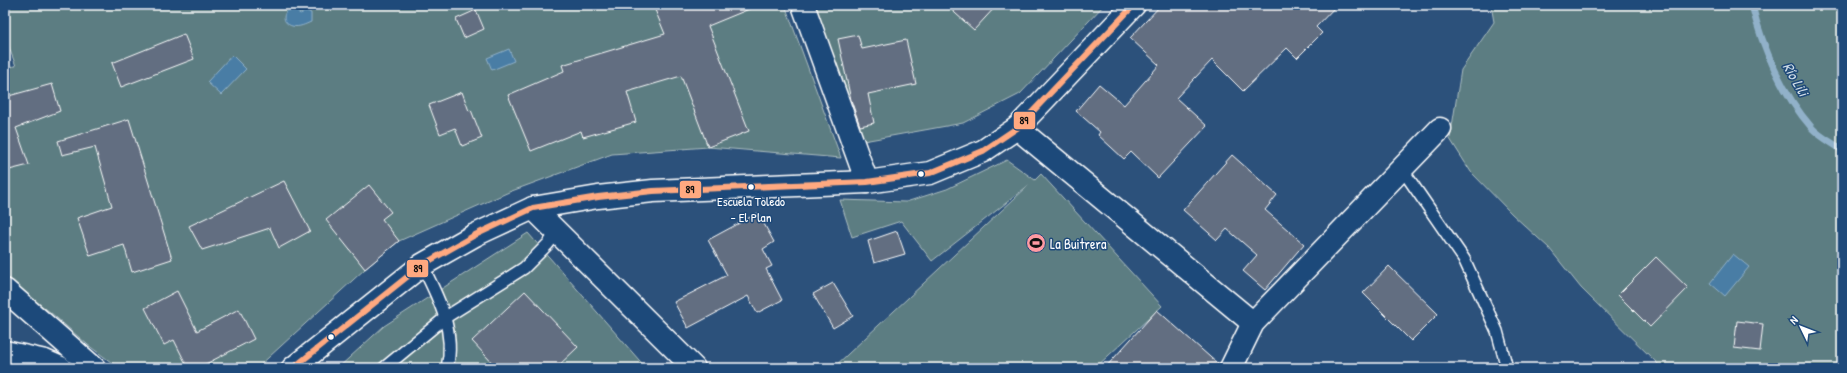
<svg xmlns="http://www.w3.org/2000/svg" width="1847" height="373" viewBox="0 0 1847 373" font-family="'Patrick Hand',sans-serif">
<rect width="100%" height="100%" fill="#2c517b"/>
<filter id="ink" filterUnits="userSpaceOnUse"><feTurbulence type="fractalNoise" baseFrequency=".025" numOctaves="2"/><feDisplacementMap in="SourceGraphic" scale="8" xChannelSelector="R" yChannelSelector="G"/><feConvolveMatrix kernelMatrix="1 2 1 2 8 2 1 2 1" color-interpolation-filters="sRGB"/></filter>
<g filter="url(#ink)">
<!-- green -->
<g fill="#5b7d82" stroke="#adbec0">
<polygon points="5,5 785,5 841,158 708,147 612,154 509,192 399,241 365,269 257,368 119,368 88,345 50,312 5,278 5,67 16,66 5,37"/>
<polygon points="811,5 1104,5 1020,94 963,123 858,142"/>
<polygon points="1491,5 1842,5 1842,368 1662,368 1581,288 1549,248 1512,214 1471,172 1450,139 1461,70 1494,22"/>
<polygon points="1007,160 1035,180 1041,174 1162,306 1095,368 833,368 1029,185 932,261 901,221 852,237 840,200 906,202 947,189"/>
<polygon points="528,233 646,368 338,368 384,326"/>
</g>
<!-- water -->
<g fill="#487da5" stroke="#91b1c9">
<path d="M289,9H294L300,14L307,11L311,13V22C306,24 299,28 292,26C282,23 282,14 289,9Z"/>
<polygon points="509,49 514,61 492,70 487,58"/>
<polygon points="232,55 246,69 221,95 207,82"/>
<polygon points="1733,254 1749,267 1725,296 1710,283"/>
</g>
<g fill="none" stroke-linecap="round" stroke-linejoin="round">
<!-- stream -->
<path stroke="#91b1c9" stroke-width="7" d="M1752,5C1762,47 1783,95 1812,128C1820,137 1833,143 1842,150"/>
</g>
<!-- building -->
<g fill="#626e81" stroke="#fff">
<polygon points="653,5 759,5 708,26 749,131 708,147 681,76 627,92 636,122 583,137 581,131 531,151 508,95 564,71 562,65 665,34"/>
<polygon points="946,5 997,5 974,30"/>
<polygon points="1161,5 1337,5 1316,27 1322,33 1297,58 1287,48 1243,91 1212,60 1176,98 1207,126 1158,178 1131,152 1124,159 1098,135 1100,132 1076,111 1099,84 1124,105 1159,65 1130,38"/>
<polygon points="476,10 484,29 464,38 456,19"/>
<polygon points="184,34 194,59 121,87 112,63"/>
<polygon points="858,35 862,49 906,40 916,84 868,94 874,123 860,126 851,100 838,39"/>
<polygon points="52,84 60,111 16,128 29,165 5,171 5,97"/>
<polygon points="462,92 469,111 471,110 482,138 462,146 455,128 440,134 429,105"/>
<polygon points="129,119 172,259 132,272 124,245 90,256 77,218 112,206 95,147 62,155 58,141"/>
<polygon points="1232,155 1277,195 1265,210 1304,244 1265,290 1243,271 1257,255 1227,229 1217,240 1183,210"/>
<polygon points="284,181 310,231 279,248 270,228 202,250 189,226"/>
<polygon points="369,185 391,212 382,219 399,241 365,269 326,220"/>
<polygon points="758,213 774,242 763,249 772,266 766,269 782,300 757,313 748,296 688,328 674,302 727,275 708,240"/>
<polygon points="897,231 905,254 874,263 868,241"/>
<polygon points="1656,257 1688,288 1650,327 1618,295"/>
<polygon points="1389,266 1438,314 1411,341 1363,293"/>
<polygon points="833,283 853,316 833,328 813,294"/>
<polygon points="177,291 197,331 239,309 254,339 198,368 188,368 174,340 164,345 145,308"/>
<polygon points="525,291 578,347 556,368 497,368 472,341"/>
<polygon points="1157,310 1219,365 1219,368 1105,368"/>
<polygon points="1737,321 1763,324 1760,351 1734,348"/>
</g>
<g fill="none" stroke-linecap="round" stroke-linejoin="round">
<!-- service casing -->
<g stroke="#fff" stroke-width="14">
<g id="service">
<polyline points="1402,169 1464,259 1497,331 1507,368"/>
<path d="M422,265C438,297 456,331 447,368"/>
<polyline points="384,368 446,317 524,268 548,244 557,232"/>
</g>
</g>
<!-- minor casing -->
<g stroke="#fff" stroke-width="25">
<g id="minor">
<polyline points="803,5 867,182"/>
<polyline points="1017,128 1253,323"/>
<polyline points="533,208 694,368"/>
<polyline points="5,290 94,368"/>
<polyline points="5,352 45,361 61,368"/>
<polyline points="293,368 422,265 475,235 533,208 598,197 653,191 867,182 930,173 983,151 1017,128 1134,5"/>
<polyline points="1231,368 1253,323 1440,129"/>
</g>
</g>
<!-- service -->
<use href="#service" stroke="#1f4a7a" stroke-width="11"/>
<!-- minor -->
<use href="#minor" stroke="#1f4a7a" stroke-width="22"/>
<!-- bus-1 casing -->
<g stroke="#1f4a7a" stroke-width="9">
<polyline id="bus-1" points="293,368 422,265 475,235 533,208 598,197 653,191 867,182 930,173 983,151 1017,128 1134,5"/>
</g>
<!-- bus-1 -->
<use href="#bus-1" stroke="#ffa980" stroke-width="6"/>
</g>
</g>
<!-- icons -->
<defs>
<g id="stadium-disc" transform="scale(1)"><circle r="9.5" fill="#ff9aa2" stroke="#1f4a7a"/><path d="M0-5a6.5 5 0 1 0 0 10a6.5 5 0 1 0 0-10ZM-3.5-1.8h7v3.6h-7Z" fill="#111"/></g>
</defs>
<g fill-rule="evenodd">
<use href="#stadium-disc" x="1036" y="243"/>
</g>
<!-- markers -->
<g fill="#fff" stroke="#1f4a7a" stroke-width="1.5">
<circle cx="921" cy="174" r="3.5"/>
<circle cx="751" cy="187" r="3.5"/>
<circle cx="331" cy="337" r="3.5"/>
</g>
<g text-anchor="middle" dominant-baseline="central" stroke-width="3" stroke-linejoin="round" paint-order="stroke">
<!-- bus labels -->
<g font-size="13" fill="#fff" stroke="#1f4a7a">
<text x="751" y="201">Escuela Toledo<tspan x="751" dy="16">- El Plan</tspan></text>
</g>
<!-- poi labels -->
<g font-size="14" fill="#fff" stroke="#1f4a7a" text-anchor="start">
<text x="1050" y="243">La Buitrera</text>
</g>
<!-- water labels -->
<g font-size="15" font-style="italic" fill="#d1dee8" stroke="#1f4a7a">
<text transform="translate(1796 79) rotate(60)">Río Lili</text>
</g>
</g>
<g stroke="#1f4a7a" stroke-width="1.5">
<rect x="1013" y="111" width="23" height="19" rx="4" fill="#ffa980"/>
<rect x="679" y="180" width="23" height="19" rx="4" fill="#ffa980"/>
<rect x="406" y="259" width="23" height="19" rx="4" fill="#ffa980"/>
</g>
<g font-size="11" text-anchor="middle" font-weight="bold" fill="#111">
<text x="1024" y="124">89</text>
<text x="690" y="193">89</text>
<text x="418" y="272">89</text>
</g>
<!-- margin -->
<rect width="1847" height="373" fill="none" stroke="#1f4a7a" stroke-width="20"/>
<rect x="10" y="10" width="1827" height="353" fill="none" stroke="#fff" stroke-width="1.5" filter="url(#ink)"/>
<!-- north arrow -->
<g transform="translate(1801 327) rotate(313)" stroke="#1f4a7a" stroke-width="3" paint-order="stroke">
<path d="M0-3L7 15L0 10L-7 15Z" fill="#ffffff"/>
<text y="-6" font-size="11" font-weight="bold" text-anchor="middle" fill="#ffffff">N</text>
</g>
</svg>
